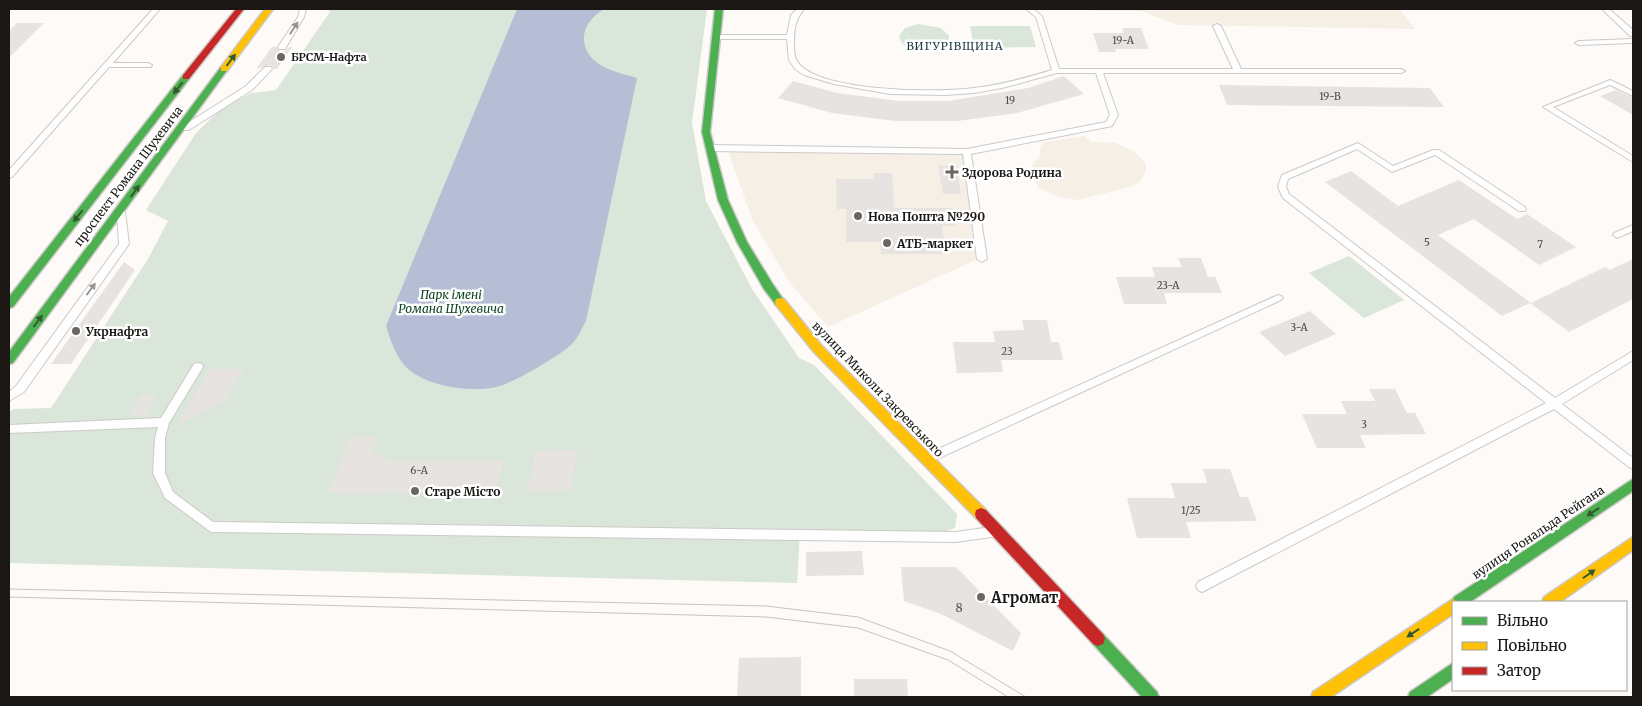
<svg xmlns="http://www.w3.org/2000/svg" width="1642" height="706" viewBox="0 0 1642 706" font-family="Merriweather,serif">
<rect width="100%" height="100%" fill="#fdfaf7"/>
<!-- built -->
<g fill="#f6efe6">
<polygon points="1089,9 1400,9 1415,29 1178,25 1141,11 1090,11"/>
<polygon points="1085,136 1091,142 1115,143 1135,152 1146,164 1146,170 1141,181 1133,186 1078,200 1058,197 1039,188 1034,180 1031,166 1040,156 1040,147 1044,142"/>
<polygon points="728,150 965,154 980,258 828,327 790,283 752,219"/>
</g>
<!-- green -->
<g fill="#d9e6d9">
<polygon points="327,9 707,9 692,123 706,201 752,289 799,358 814,365 957,514 955,528 943,532 800,531 797,583 9,563 9,413 13,409 51,408 148,259 168,221 146,210 196,133 221,109 251,93 276,90 330,12"/>
<path d="M918,24L941,28L949,36V41C940,56 903,56 899,36L905,28Z"/>
<polygon points="970,26 1030,26 1036,47 974,48"/>
<polygon points="1349,256 1404,300 1364,318 1309,273"/>
</g>
<!-- water -->
<path fill="#b5bed5" d="M517,9H604C593,16 583,26 584,40C586,66 616,72 637,78L586,321C582,328 578,338 572,344C561,355 512,384 496,387C471,393 424,386 406,367C395,355 391,341 386,326Z"/>
<!-- building -->
<g fill="#e6e3e0">
<polygon points="17,23 44,23 9,58 9,31"/>
<polygon points="1122,28 1141,28 1149,49 1115,49 1116,52 1099,52 1093,33 1124,33"/>
<polygon points="272,47 276,47 279,51 285,51 289,47 292,47 277,69 274,69 271,65 256,69"/>
<polygon points="1064,76 1084,94 1017,113 957,121 895,121 832,113 778,98 793,81 837,93 899,101 948,101 1028,88"/>
<polygon points="1219,85 1430,88 1444,107 1227,105"/>
<polygon points="1616,90 1633,98 1633,115 1600,96"/>
<polygon points="956,165 961,194 943,194 938,166"/>
<polygon points="1351,171 1398,206 1459,180 1517,219 1527,214 1576,247 1539,265 1474,219 1438,235 1531,303 1605,267 1610,270 1633,259 1633,299 1569,332 1530,303 1502,316 1325,182"/>
<polygon points="874,173 892,173 894,208 952,208 955,226 942,226 946,254 881,254 880,242 846,242 846,209 837,209 836,179 874,179"/>
<polygon points="1178,258 1201,258 1208,277 1215,277 1222,293 1164,293 1167,304 1124,304 1116,277 1155,277 1152,267 1182,267"/>
<polygon points="124,262 135,270 71,364 51,364"/>
<polygon points="1310,311 1336,334 1285,356 1259,332"/>
<polygon points="1022,320 1047,320 1051,342 1059,342 1063,360 1001,360 1003,372 957,373 953,342 995,342 993,331 1024,330"/>
<polygon points="209,369 244,369 226,400 177,425"/>
<polygon points="1369,389 1395,389 1407,413 1415,413 1426,434 1360,435 1366,448 1317,448 1302,414 1347,414 1341,401 1375,401"/>
<polygon points="140,395 158,395 146,416 128,416"/>
<polygon points="350,437 378,437 373,451 391,461 504,460 496,492 328,493"/>
<polygon points="578,450 571,491 527,491 536,451"/>
<polygon points="1203,469 1230,469 1240,497 1248,497 1257,521 1186,522 1191,538 1137,538 1127,498 1175,498 1171,483 1207,483"/>
<polygon points="862,551 864,575 806,576 806,552"/>
<polygon points="901,567 956,567 1021,633 1013,651 941,614 904,601"/>
<polygon points="801,657 801,697 737,697 739,658"/>
<polygon points="854,679 907,679 908,697 854,697"/>
</g>
<g fill="none" stroke-linecap="round" stroke-linejoin="round">
<!-- lane casing -->
<g stroke="#cccac7" stroke-width="2">
<g id="lane">
<polygon points="153,9 160,9 113,63 148,63 152,65 151,67 109,67 12,177 9,178 9,170"/>
<polygon points="300,9 306,9 304,17 285,49 279,49 278,47 298,17"/>
<path d="M797,9H804C794,21 794,32 794,47C794,54 795,60 800,65C826,92 938,93 974,88C1001,85 1026,78 1052,70L1036,17L1026,9H1033L1042,16L1059,69H1233L1213,26L1217,24L1221,26L1241,69H1401L1405,71L1401,73H1103L1118,115L1112,126L971,154L987,259L982,262L977,259L963,154L709,151L705,148L709,145L967,149L1106,122L1110,115L1096,73H1057L1002,88L974,93L946,95L890,94L834,84L804,75L795,69L789,60L787,39H715L711,37L715,35H787L791,15Z"/>
<polygon points="1602,9 1609,9 1633,30 1633,36 1630,36"/>
<polygon points="1633,39 1633,43 1579,45 1575,43 1579,41"/>
<polygon points="265,67 271,67 272,69 252,90 189,130 183,130 183,126 246,86"/>
<polygon points="1610,80 1633,91 1633,96 1610,85 1553,107 1633,156 1633,162 1543,107"/>
<polygon points="1358,143 1393,166 1433,150 1439,150 1525,207 1526,209 1525,211 1519,211 1435,155 1392,172 1357,149 1288,179 1286,187 1289,194 1555,398 1633,351 1633,360 1562,404 1633,458 1633,469 1629,467 1554,409 1202,592 1198,590 1196,586 1198,582 1546,403 1283,198 1278,187 1282,175"/>
<polygon points="121,209 125,212 129,244 24,392 9,401 9,392 16,386 119,244 117,212"/>
<polygon points="1633,225 1633,231 1617,238 1613,235 1614,233"/>
<polygon points="1278,295 1281,296 1283,298 1281,300 933,461 929,463 925,461 924,458 925,455"/>
<polygon points="198,363 202,364 203,367 169,423 165,438 165,473 173,492 213,522 956,532 991,527 995,528 997,532 995,536 991,537 956,542 211,532 165,498 153,473 155,438 158,427 9,433 9,425 161,418 194,364"/>
</g>
</g>
<!-- fast casing -->
<g stroke="#cccac7" stroke-width="3">
<g id="fast">
<polygon points="715,9 723,9 710,132 728,200 747,242 772,283 785,302 780,306 776,305 764,289 737,242 718,200 702,132"/>
<polygon points="221,67 227,67 228,69 13,363 9,364 9,352"/>
<polygon points="186,74 190,77 189,79 13,307 9,308 9,297 183,75"/>
<polygon points="1633,479 1633,491 1470,602 1453,602 1453,605 1452,602 1454,597"/>
<polygon points="1098,632 1103,634 1157,692 1159,697 1142,697 1093,644 1091,639 1093,634"/>
<polygon points="1453,663 1453,679 1427,697 1408,697 1410,692"/>
</g>
</g>
<!-- slow casing -->
<g stroke="#cccac7" stroke-width="3">
<g id="slow">
<polygon points="265,9 273,9 227,71 221,71 221,67"/>
<polygon points="780,298 784,299 822,346 986,510 987,514 986,518 981,520 976,518 814,352 776,305 775,302 776,299"/>
<polygon points="1633,537 1633,550 1560,602 1542,602 1544,597"/>
<polygon points="1453,599 1458,602 1453,602 1453,614 1331,697 1311,697 1313,692"/>
</g>
</g>
<!-- jam casing -->
<g stroke="#cccac7" stroke-width="3">
<g id="jam">
<polygon points="236,9 244,9 189,79 183,79 183,75"/>
<polygon points="981,508 986,510 1103,634 1105,639 1103,644 1098,646 1093,644 976,518 975,514 976,510"/>
</g>
</g>
<!-- lane -->
<use href="#lane" fill="#fffefe" fill-rule="evenodd"/>
<!-- fast -->
<use href="#fast" fill="#4caf50" fill-rule="evenodd"/>
<!-- slow -->
<use href="#slow" fill="#ffc107" fill-rule="evenodd"/>
<!-- jam -->
<use href="#jam" fill="#c62828" fill-rule="evenodd"/>
<!-- tram -->
<g stroke="#c5c4c3" stroke-width="1">
<polyline points="9,589 766,606 858,617 950,651 1026,697"/>
<polyline points="9,597 766,617 858,628 948,660 1008,697"/>
</g>
</g>
<!-- one-way arrows -->
<defs><path id="oneway-solid" d="M-6-.8H1V-3.2L6.5 0L1 3.2V.8H-6Z" transform="scale(1.25)"/></defs>
<g fill="#989695">
<use href="#oneway-solid" transform="translate(294 28) rotate(-57)"/>
<use href="#oneway-solid" transform="translate(91 289) rotate(-54)"/>
</g>
<g fill="#305b2f">
<use href="#oneway-solid" transform="translate(231 60) rotate(-53)"/>
<use href="#oneway-solid" transform="translate(178 88) rotate(128)"/>
<use href="#oneway-solid" transform="translate(135 191) rotate(-54)"/>
<use href="#oneway-solid" transform="translate(78 216) rotate(128)"/>
<use href="#oneway-solid" transform="translate(38 321) rotate(-53)"/>
<use href="#oneway-solid" transform="translate(1593 512) rotate(146)"/>
<use href="#oneway-solid" transform="translate(1589 574) rotate(-35)"/>
<use href="#oneway-solid" transform="translate(1413 633) rotate(146)"/>
</g>
<!-- markers -->
<g fill="#696663" stroke="#fff" stroke-width="2">
<circle cx="281" cy="57" r="5"/>
<path d="M949.5 164.5h5v5h5v5h-5v5h-5v-5h-5v-5h5z"/>
<circle cx="858" cy="216" r="5"/>
<circle cx="887" cy="243" r="5"/>
<circle cx="76" cy="331" r="5"/>
<circle cx="415" cy="491" r="5"/>
<circle cx="981" cy="597" r="5"/>
</g>
<g text-anchor="middle" dominant-baseline="central" stroke-width="5" stroke-linejoin="round" paint-order="stroke">
<!-- number labels -->
<g font-size="10" fill="#4e4b48">
<text x="1123" y="40">19-А</text>
<text x="1330" y="96">19-В</text>
<text x="1010" y="100">19</text>
<text x="1427" y="242">5</text>
<text x="1540" y="244">7</text>
<text x="1168" y="285">23-А</text>
<text x="1299" y="327">3-А</text>
<text x="1007" y="351">23</text>
<text x="1364" y="424">3</text>
<text x="419" y="470">6-А</text>
<text x="1191" y="510">1/25</text>
</g>
<!-- far-neighbourhood labels -->
<g font-size="11" letter-spacing="1" fill="#183640" stroke="#fff">
<text x="955" y="46">ВИГУРІВЩИНА</text>
</g>
<!-- far-poi labels -->
<g font-size="11" font-weight="bold" fill="#1a1714" stroke="#fff" text-anchor="start">
<text x="291" y="57">БРСМ-Нафта</text>
</g>
<!-- poi labels -->
<g font-size="12" font-weight="bold" fill="#1a1714" stroke="#fff" text-anchor="start">
<text x="962" y="172">Здорова Родина</text>
<text x="868" y="216">Нова Пошта №290</text>
<text x="897" y="243">АТБ-маркет</text>
<text x="86" y="331">Укрнафта</text>
<text x="425" y="491">Старе Місто</text>
</g>
<!-- street labels -->
<g font-size="12" fill="#1a1714" stroke="#fff">
<text transform="translate(128 176) rotate(-53)">проспект Романа Шухевича</text>
<text transform="translate(878 389) rotate(46)">вулиця Миколи Закревського</text>
<text transform="translate(1538 532) rotate(-34)">вулиця Рональда Рейгана</text>
</g>
<!-- park labels -->
<g font-size="12" font-style="italic" fill="#083f1c" stroke="#fff">
<text x="451" y="294">Парк імені<tspan x="451" dy="14">Романа Шухевича</tspan></text>
</g>
<!-- near-number labels -->
<g font-size="12" fill="#4e4b48">
<text x="959" y="607">8</text>
</g>
<!-- near-poi labels -->
<g font-size="15" font-weight="bold" fill="#1a1714" stroke="#fff" text-anchor="start">
<text x="991" y="597">Агромат</text>
</g>
</g>
<!-- border -->
<rect width="1642" height="706" fill="none" stroke="#1a1714" stroke-width="20"/>
<!-- legend -->
<rect x="1452" y="601" width="175" height="90" fill="#ffffff" stroke="#a3a2a1"/>
<rect x="1462" y="617" width="25" height="8" fill="#4caf50" stroke="#a3a2a1"/>
<text x="1497" y="626" font-size="15" fill="#1a1714">Вільно</text>
<rect x="1462" y="642" width="25" height="8" fill="#ffc107" stroke="#a3a2a1"/>
<text x="1497" y="651" font-size="15" fill="#1a1714">Повільно</text>
<rect x="1462" y="667" width="25" height="8" fill="#c62828" stroke="#a3a2a1"/>
<text x="1497" y="676" font-size="15" fill="#1a1714">Затор</text>
</svg>
